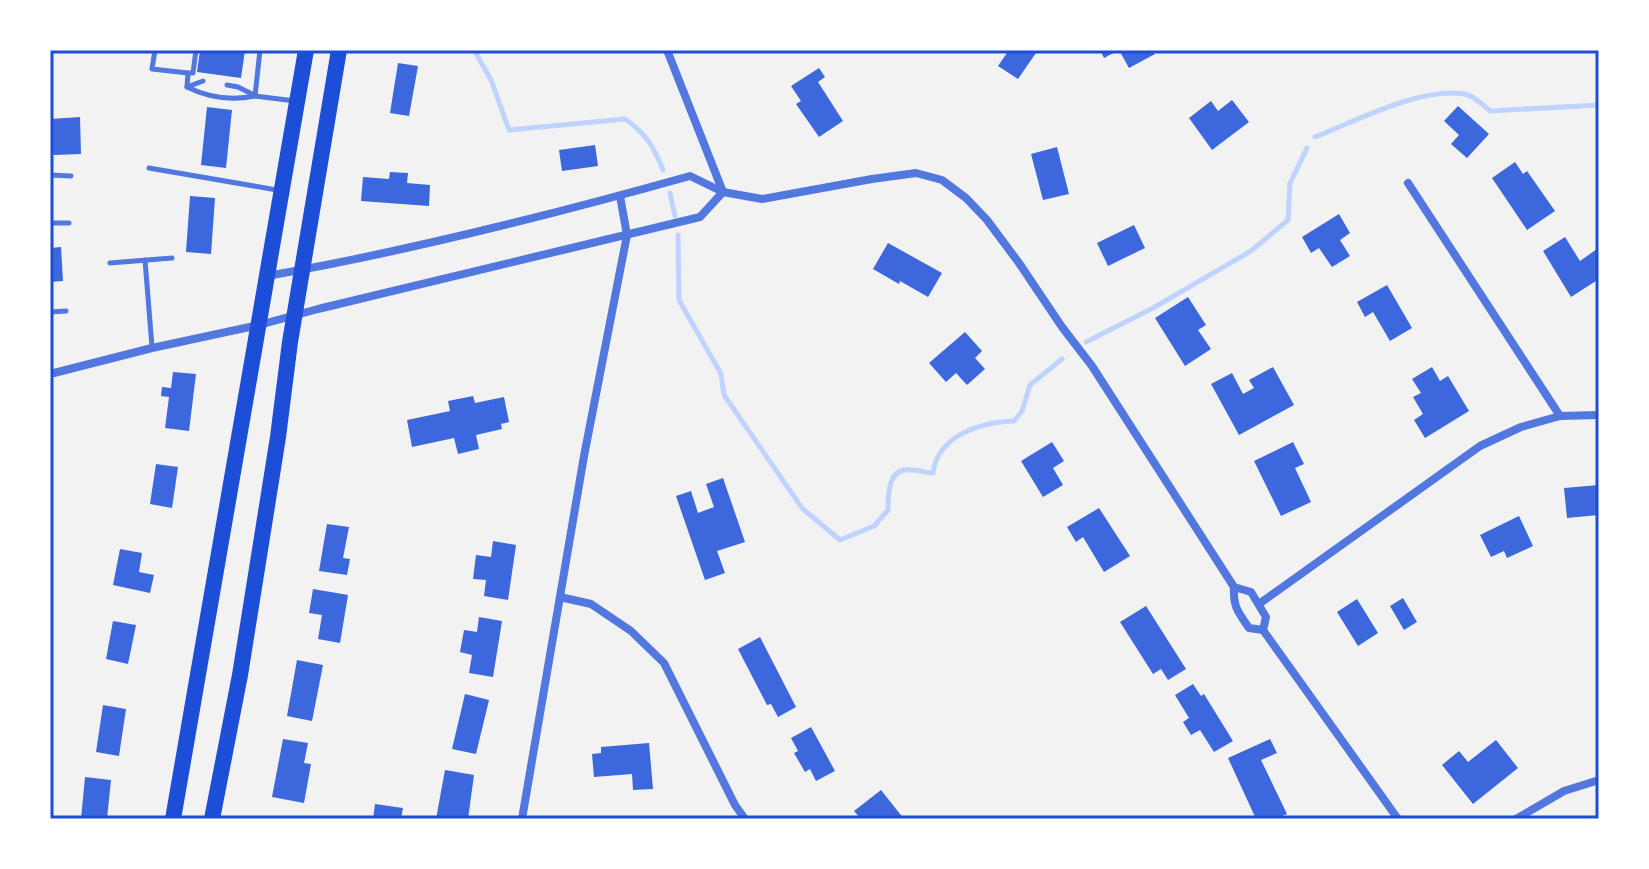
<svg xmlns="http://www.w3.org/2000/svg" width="1649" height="869" viewBox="0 0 1649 869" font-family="'Space Grotesk',sans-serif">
<rect width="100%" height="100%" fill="#f2f2f2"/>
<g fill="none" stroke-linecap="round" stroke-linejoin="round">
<!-- stream -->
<g stroke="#bfd3fe" stroke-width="5">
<path d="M474,50L491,80L509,130L625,119C647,135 653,145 663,170"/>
<path d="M1315,137C1356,121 1420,87 1464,94C1473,95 1483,105 1490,111L1599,105"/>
<polyline points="670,193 675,216"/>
<path d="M678,235L679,300L721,374L724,395L802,508L840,540L874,526L888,510C888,494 888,466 912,470C919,470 925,473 933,473C938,435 981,422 1014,421L1022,411L1030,385L1062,359"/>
<polyline points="1086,342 1153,308 1251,251 1288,220 1290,183 1307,148"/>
</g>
</g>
<!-- building -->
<g fill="#3d67dc">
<polygon points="200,50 245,50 241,78 197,72"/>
<polygon points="1009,50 1038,50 1018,79 998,66"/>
<polygon points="1100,50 1119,50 1104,58"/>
<polygon points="1119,50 1153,50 1155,54 1129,68"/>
<polygon points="398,63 418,66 409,116 390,113"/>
<polygon points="819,68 825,77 818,82 843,121 819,137 796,104 801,101 791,86"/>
<polygon points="1232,100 1249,122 1212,150 1189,118 1211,101 1218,111"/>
<polygon points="1458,106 1489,134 1467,158 1451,144 1459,135 1444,121"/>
<polygon points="207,107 232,110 226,168 201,165"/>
<polygon points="80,117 81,154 54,155 53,153 50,153 50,119"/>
<polygon points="595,145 598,166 562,171 559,150"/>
<polygon points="1057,147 1069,194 1043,200 1031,154"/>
<polygon points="1515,162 1523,174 1527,171 1555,211 1527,230 1492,178"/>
<polygon points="390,172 408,173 407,183 430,185 429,206 361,201 363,177 389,179"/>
<polygon points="190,196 215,198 211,254 186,252"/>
<polygon points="1339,214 1350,233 1340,240 1350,256 1332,267 1319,248 1311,253 1302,237"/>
<polygon points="1134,225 1145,248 1108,266 1097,243"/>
<polygon points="1565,237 1580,261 1597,249 1599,252 1599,279 1571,297 1543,251"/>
<polygon points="888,243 942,273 928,297 900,281 899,284 873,269"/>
<polygon points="61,247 63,281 50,282 50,248"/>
<polygon points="1387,285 1412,328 1390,341 1373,312 1365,317 1357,302"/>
<polygon points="1188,297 1206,325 1198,330 1211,349 1185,366 1155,318"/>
<polygon points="965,332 982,351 975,358 985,369 967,385 956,373 946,382 929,363"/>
<polygon points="1273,367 1294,405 1239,435 1211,384 1232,373 1243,394 1254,388 1249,380"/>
<polygon points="1432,367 1440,381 1448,376 1469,411 1425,438 1414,420 1423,414 1413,397 1421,393 1412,379"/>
<polygon points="173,372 196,374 189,431 165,428 169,397 161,396 162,387 171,388"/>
<polygon points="473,396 475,403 504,397 509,422 501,424 502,429 476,435 479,449 458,454 454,438 412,447 407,420 450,411 448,401"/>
<polygon points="1052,442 1064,461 1053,468 1063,485 1043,497 1021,461"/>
<polygon points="1293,442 1304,464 1295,468 1311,502 1281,516 1254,461"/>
<polygon points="156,464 178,467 172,508 150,504"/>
<polygon points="723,478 745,542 717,551 725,573 705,580 676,496 691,491 698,513 714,507 706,484"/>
<polygon points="1599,485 1599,515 1567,518 1564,488"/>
<polygon points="1099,508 1130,556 1104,572 1083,537 1076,542 1067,527"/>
<polygon points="1519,516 1533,546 1507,558 1504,551 1491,557 1480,535"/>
<polygon points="327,524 349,527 343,558 350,559 347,575 319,571"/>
<polygon points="493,541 516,545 508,600 484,596 486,580 473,579 476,555 491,557"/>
<polygon points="120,549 142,553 139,572 154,575 150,593 113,585"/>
<polygon points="313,589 348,595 340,643 318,639 322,615 309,613"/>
<polygon points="1403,598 1417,622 1404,630 1390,606"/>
<polygon points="1357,599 1378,633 1358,646 1337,612"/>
<polygon points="1146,606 1186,669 1168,680 1161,669 1153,674 1120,622"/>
<polygon points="479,617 502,621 493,677 469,673 472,655 460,652 464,630 477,632"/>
<polygon points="113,621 136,625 128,664 106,659"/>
<polygon points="760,637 796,707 778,717 771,704 767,705 738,649"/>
<polygon points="297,660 323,665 312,721 287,716"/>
<polygon points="1193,684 1201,696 1204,694 1233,741 1214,752 1200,730 1191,735 1183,722 1189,718 1175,695"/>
<polygon points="465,694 489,700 476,754 452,749"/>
<polygon points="103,705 126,709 119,756 96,752"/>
<polygon points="811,727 835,771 816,781 810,769 805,772 794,753 798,751 791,738"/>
<polygon points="283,739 308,743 304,763 311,764 304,803 272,797"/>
<polygon points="1270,739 1277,753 1261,760 1287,814 1275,819 1256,819 1228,758"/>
<polygon points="1496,740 1518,768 1473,804 1442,765 1459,751 1468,762"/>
<polygon points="649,743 653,789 633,790 632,774 594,777 592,754 601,753 601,747"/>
<polygon points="445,770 474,775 468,819 436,819"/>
<polygon points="85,777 111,780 107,819 81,819"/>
<polygon points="881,790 904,819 861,819 854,811"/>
<polygon points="375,804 403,808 401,819 373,819"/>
</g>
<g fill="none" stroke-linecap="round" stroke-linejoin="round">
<!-- service -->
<g stroke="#5277de" stroke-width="5">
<polyline points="155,50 152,69 188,73 193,73 196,50"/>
<polyline points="260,50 255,96 295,101"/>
<path d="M188,73L187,87C209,98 230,101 255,96"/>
<polyline points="227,85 238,87 254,95"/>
<polyline points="187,87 203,81"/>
<polyline points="149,168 277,190"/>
<polyline points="50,175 71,176"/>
<polyline points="50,223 69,223"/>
<polyline points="145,260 152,347"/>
<polyline points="110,263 172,258"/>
<polyline points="50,312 66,311"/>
</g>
<!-- minor -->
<g stroke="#5277de" stroke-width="8">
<polyline points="667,50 723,192"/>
<polyline points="1408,183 1560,416"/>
<path d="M267,276C410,251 551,215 690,176L723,192L762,199L872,179L916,173L942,180L966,198L987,220L1019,263L1062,327L1092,366L1234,587C1233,607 1238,612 1249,628L1263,630L1398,819"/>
<polyline points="50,374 152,348 259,325 318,309 700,217 723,192"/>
<polyline points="1234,587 1251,592 1266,617 1263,630"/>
<polyline points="560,597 591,604 631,631 664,663 735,805 745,819"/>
<polyline points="1259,604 1480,446 1521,427 1560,416 1599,415"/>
<polyline points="522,819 584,456 627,235 620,196"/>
<polyline points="1516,819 1564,791 1599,780"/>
</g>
<!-- trunk -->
<g stroke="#1d4ed8" stroke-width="16">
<polyline points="173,819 306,50"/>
<polyline points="212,819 240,675 278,437 290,342 339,50"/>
</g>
</g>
<!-- border -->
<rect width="1649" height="869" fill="none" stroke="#ffffff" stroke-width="104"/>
<rect x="52" y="52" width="1545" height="765" fill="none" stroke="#1d4ed8" stroke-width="3"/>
</svg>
